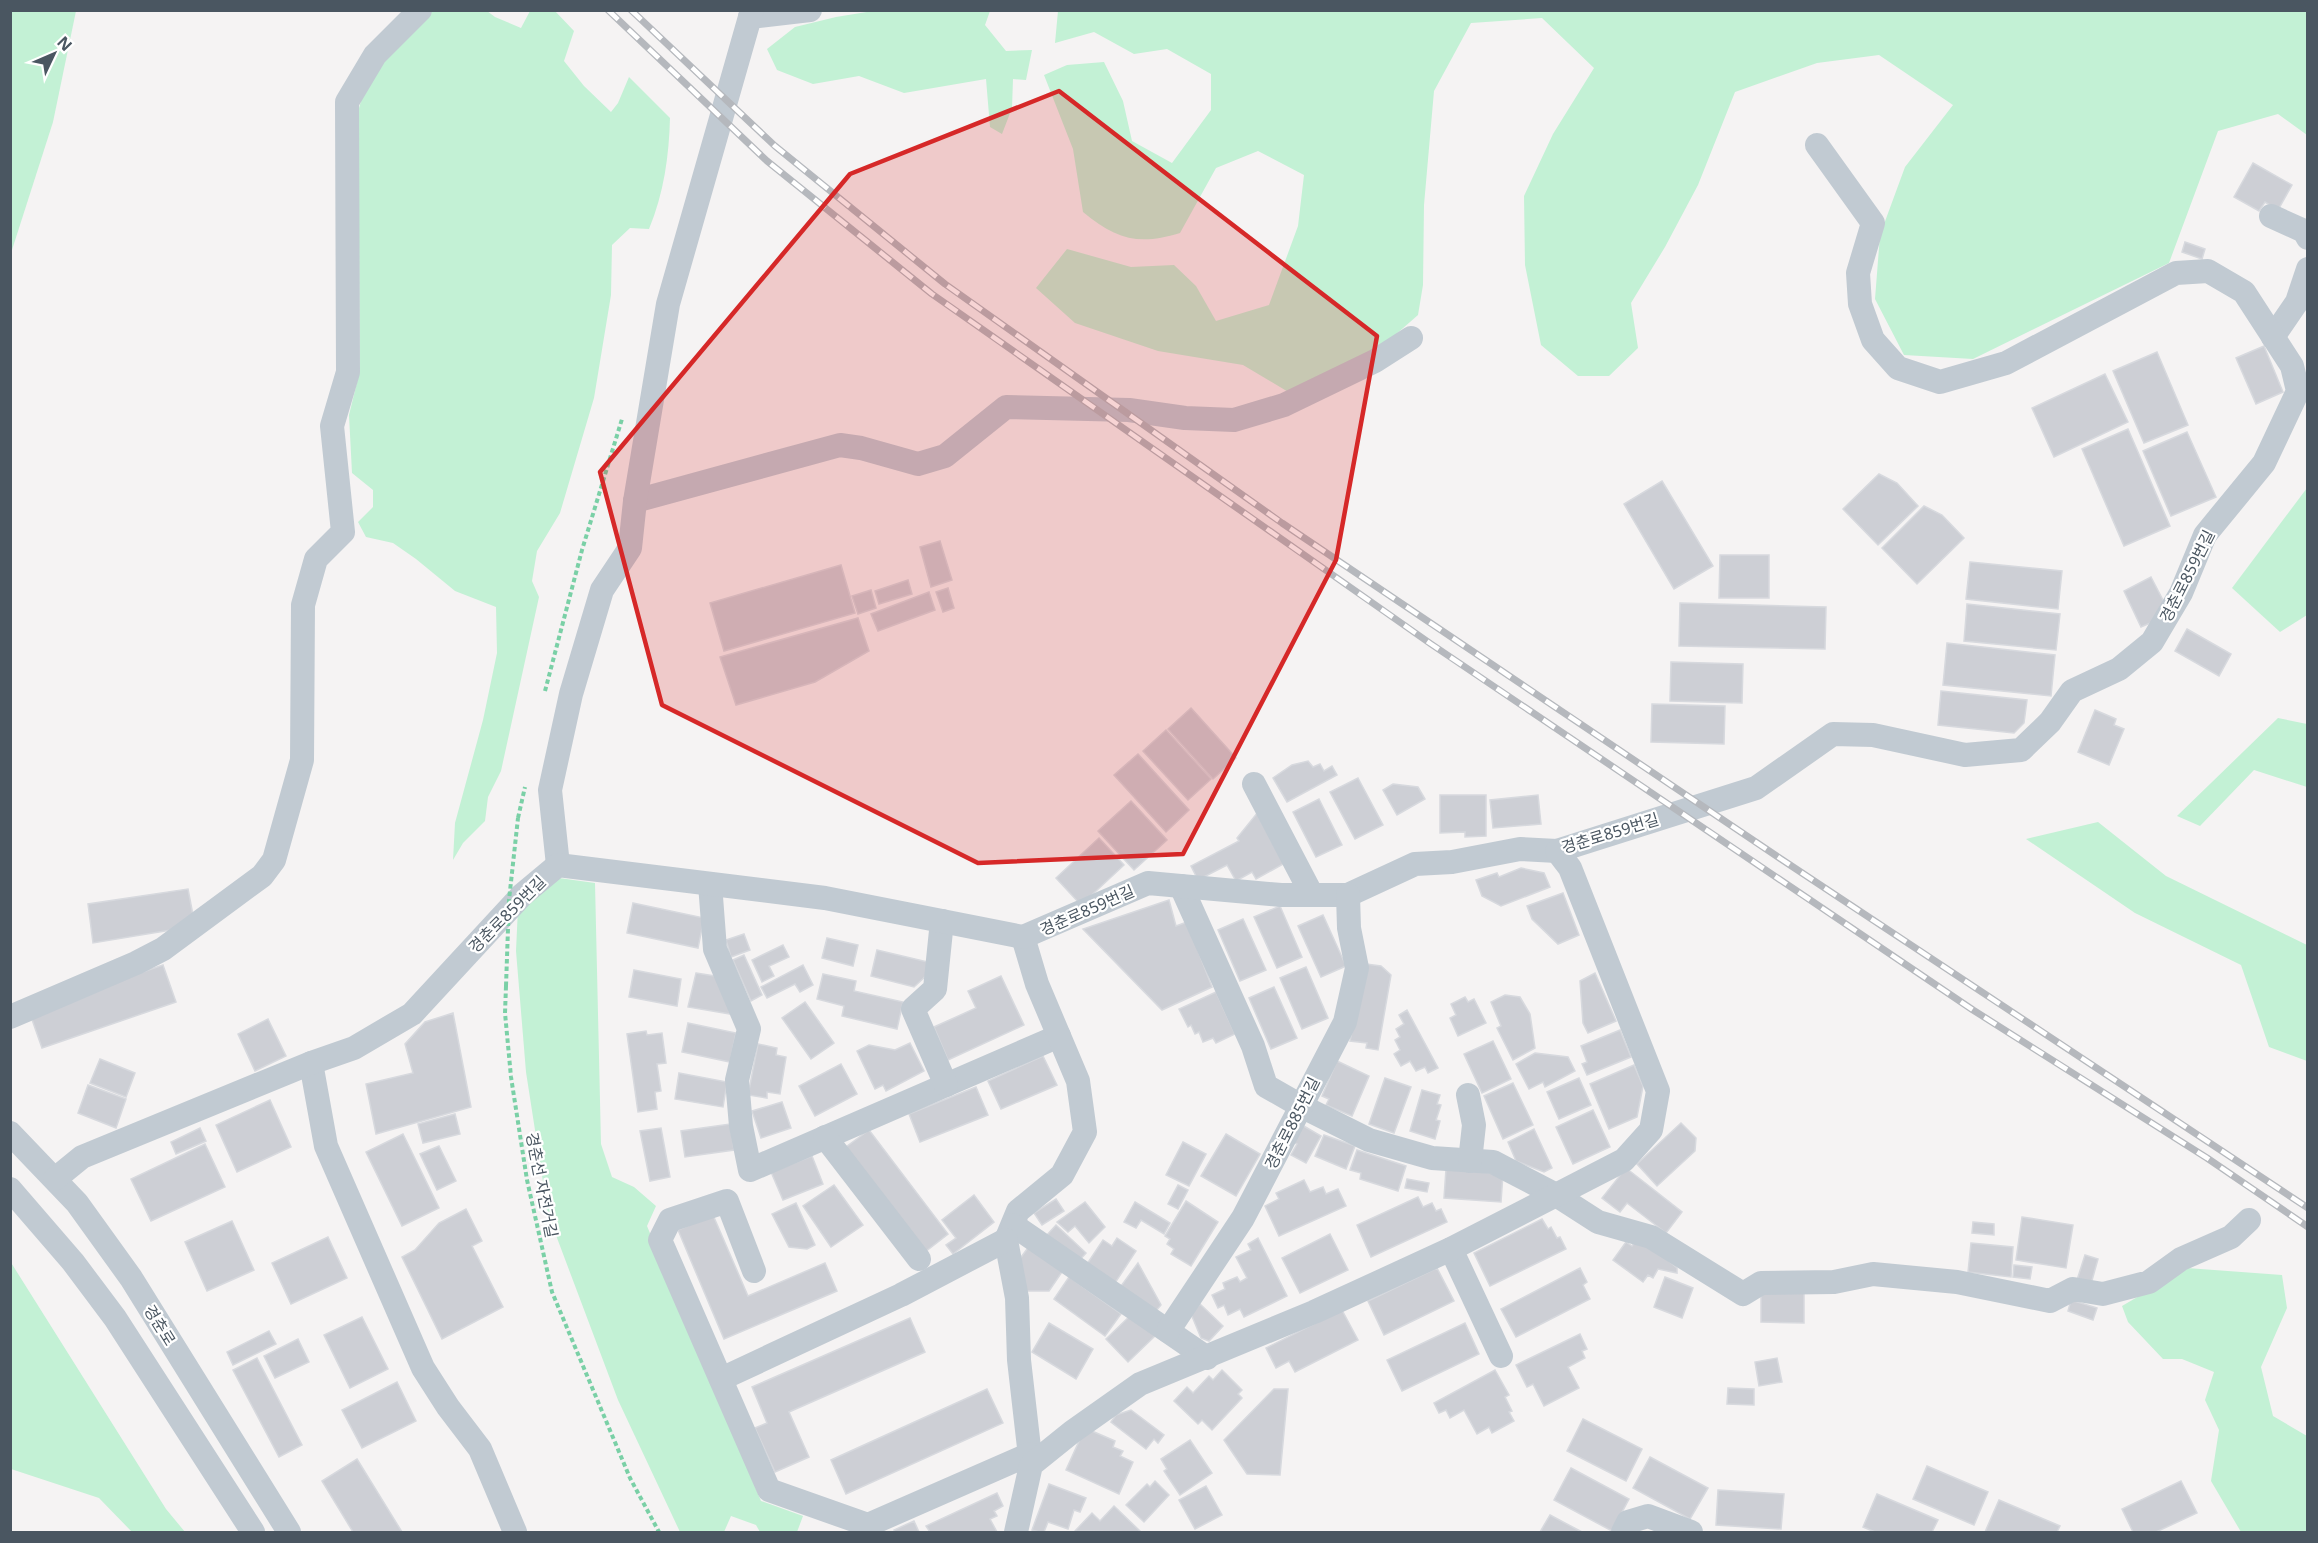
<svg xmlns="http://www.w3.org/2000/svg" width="2318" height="1543" viewBox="0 0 2318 1543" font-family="'Noto Sans','Noto Sans KR',sans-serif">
<rect width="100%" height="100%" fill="#f5f3f3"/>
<!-- green -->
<g fill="#c3f1d5">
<polygon points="11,10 76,11 53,122 11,253"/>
<polygon points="879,10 990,11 985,25 1006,51 1032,50 1026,80 1013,79 1012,108 1002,134 990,127 986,79 904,93 859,76 813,84 777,70 767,49 795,27 836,17"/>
<path d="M429,11H487L495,17L521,28L530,11H555L574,31L564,61L584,86L611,112L618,103L629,77L670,118C669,156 664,193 649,229L630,228L612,245L611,295L594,398L560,513L537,551L532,581L539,597L501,771L488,797L485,821L463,843L453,860L455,823L483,720L497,653L496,607L455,591L416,559L393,543L366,537L358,522L373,507V490L352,473L349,415L360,370L358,112L367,78Z"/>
<path d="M1058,11H2307V135L2278,114L2218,131L2169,263L1973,359L1904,355L1875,299L1880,235L1905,167L1953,105L1879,55L1817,63L1735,92L1698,185L1665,247L1631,303L1638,348L1609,376H1578L1541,345L1525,265L1524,196L1553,134L1594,68L1542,18L1471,23L1434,91L1424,205L1423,285L1418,315L1394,336L1341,369L1290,393L1243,365L1158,351L1075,323L1036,288L1067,249L1131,267L1174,265L1196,286L1216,321L1269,305L1298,226L1304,175L1258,151L1216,168L1180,233C1138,246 1116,239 1083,212L1073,149L1044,75L1067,65L1104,62L1123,101L1132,141L1172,163L1211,110V74L1167,49L1134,54L1094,32L1055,43Z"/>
<polygon points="2307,488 2307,615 2280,632 2232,588"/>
<polygon points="2278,718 2307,724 2307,787 2254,770 2200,826 2177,816"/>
<polygon points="2098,822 2166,876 2307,945 2307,1061 2269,1047 2241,965 2135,913 2026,839"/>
<polygon points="559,878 595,883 601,1144 612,1177 634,1187 656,1206 647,1226 761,1501 803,1516 797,1532 760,1532 756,1525 731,1516 724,1532 680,1532 618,1400 548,1214 526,1072 516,951 518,908"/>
<polygon points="10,1261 166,1509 185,1532 132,1532 99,1498 11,1469"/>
<polygon points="2187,1268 2282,1275 2287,1308 2261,1367 2273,1416 2307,1436 2307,1532 2241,1532 2211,1481 2219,1430 2205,1400 2214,1372 2182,1359 2163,1359 2128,1322 2122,1306"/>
</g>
<!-- building -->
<g fill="#cdcfd5" stroke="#d7d9de" stroke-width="1.5">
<polygon points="2253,163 2292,185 2278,210 2265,202 2259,211 2234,197"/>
<polygon points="2185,242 2205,249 2202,259 2182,252"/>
<polygon points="2264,346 2283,392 2256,404 2236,358"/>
<polygon points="2157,352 2188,425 2144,443 2113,371"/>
<polygon points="2105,374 2128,422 2054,457 2032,408"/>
<polygon points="2128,429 2170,526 2124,546 2082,449"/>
<polygon points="2187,432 2216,497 2171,516 2143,451"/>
<polygon points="1879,474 1897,483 1918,506 1878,545 1843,509"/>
<polygon points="1662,481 1713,566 1674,589 1624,504"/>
<polygon points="1924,506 1942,515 1964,538 1917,584 1882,548"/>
<polygon points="940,541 952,580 931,587 920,547"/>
<polygon points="1720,555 1769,555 1769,598 1719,598"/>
<polygon points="1970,562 2062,571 2058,609 1966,599"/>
<polygon points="841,565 855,613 724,651 710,603"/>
<polygon points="2151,577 2165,604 2155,621 2141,627 2124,591"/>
<polygon points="908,580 912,594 879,604 875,591"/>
<polygon points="948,588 954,608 943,612 936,592"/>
<polygon points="871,590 876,608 858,614 852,596"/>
<polygon points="929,592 935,610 878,631 871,614"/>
<polygon points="1680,603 1826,607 1825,649 1679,646"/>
<polygon points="1967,604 2060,614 2056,650 1964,641"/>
<polygon points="858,618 869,651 815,682 736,705 720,657"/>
<polygon points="2187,629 2231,654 2219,676 2175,651"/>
<polygon points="1947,643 2055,655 2051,696 1943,685"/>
<polygon points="1671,662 1743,664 1742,703 1670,701"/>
<polygon points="1941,691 2027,700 2024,723 2014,733 1938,725"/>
<polygon points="1652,704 1725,706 1724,744 1651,742"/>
<polygon points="1191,708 1236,758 1213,779 1168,729"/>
<polygon points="2095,710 2116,719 2114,725 2124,729 2109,765 2078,752"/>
<polygon points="1166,730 1211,779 1188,800 1143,751"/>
<polygon points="1138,754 1189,810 1166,832 1114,775"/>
<polygon points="1308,761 1313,767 1320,764 1324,771 1332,766 1337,775 1287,802 1273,778 1292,765"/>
<polygon points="1358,778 1383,825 1355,839 1330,792"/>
<polygon points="1393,784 1418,787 1425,799 1397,815 1383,790"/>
<polygon points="1440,795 1486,795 1486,836 1465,837 1465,832 1440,833"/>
<polygon points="1538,795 1541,824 1493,828 1490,800"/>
<polygon points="1319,799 1342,845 1316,857 1293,812"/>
<polygon points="1131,801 1167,840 1134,870 1098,831"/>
<polygon points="1258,812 1285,863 1256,879 1252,872 1236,881 1227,865 1198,880 1191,866 1239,841 1237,838"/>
<polygon points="1099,838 1124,865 1081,905 1056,878"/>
<polygon points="1521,868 1544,873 1550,887 1501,906 1482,896 1476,880 1497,873 1499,877"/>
<polygon points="188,889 193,915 177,929 93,943 88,904"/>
<polygon points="1563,893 1579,935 1558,944 1532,919 1527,906"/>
<polygon points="1169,900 1176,926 1187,922 1212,987 1162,1010 1083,929"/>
<polygon points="633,903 704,918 698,948 627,933"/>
<polygon points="1280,906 1302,957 1277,968 1254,917"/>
<polygon points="1323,915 1346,966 1321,977 1298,926"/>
<polygon points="1243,919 1266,970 1240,981 1218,930"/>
<polygon points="744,934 750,950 731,957 726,940"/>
<polygon points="827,938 858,945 853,966 822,958"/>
<polygon points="783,945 789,957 769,966 774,976 762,982 752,960"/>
<polygon points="877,950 932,963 929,973 914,987 871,976"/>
<polygon points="744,955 762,995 751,1001 733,960"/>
<polygon points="1366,964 1381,966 1391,975 1378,1050 1366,1048 1367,1043 1350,1041"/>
<polygon points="163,965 176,1002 42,1048 29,1011"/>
<polygon points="803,965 813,985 800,992 795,984 767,998 761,987"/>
<polygon points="1306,967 1328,1018 1302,1029 1280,978"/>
<polygon points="634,970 681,979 677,1006 629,997"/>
<polygon points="696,973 721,977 730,1014 688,1007"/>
<polygon points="1595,973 1616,1021 1588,1033 1583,1023 1580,981"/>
<polygon points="823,974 856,981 854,991 903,1002 897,1029 842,1016 844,1006 817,999"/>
<polygon points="1001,976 1024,1025 948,1060 934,1027 976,1008 968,991"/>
<polygon points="1274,987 1297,1038 1271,1049 1249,998"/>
<polygon points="1216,992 1235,1034 1216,1043 1213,1038 1203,1042 1199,1032 1195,1034 1191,1025 1188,1027 1179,1009"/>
<polygon points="1505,995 1520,997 1530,1014 1535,1048 1513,1060 1497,1028 1501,1026 1491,1002"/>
<polygon points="1465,997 1468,1002 1474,999 1486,1023 1458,1036 1450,1018 1456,1015 1451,1004"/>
<polygon points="805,1002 834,1043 811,1059 782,1018"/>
<polygon points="1407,1010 1438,1068 1428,1073 1425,1067 1416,1071 1410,1061 1401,1066 1394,1054 1400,1050 1395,1040 1400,1037 1396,1029 1404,1024 1399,1015"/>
<polygon points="453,1013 471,1107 376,1134 366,1084 413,1073 405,1044 425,1022"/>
<polygon points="268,1019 286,1056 255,1071 238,1034"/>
<polygon points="688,1023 736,1033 730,1062 682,1052"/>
<polygon points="1620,1030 1631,1057 1587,1075 1582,1064 1587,1062 1581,1046"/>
<polygon points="646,1031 647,1035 662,1033 666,1063 657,1064 661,1091 655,1092 657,1109 638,1112 627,1034"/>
<polygon points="1493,1041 1511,1079 1482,1093 1464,1054"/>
<polygon points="910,1043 924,1071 886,1091 883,1085 875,1089 857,1051 869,1045 895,1050"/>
<polygon points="758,1044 777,1048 776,1055 786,1057 780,1094 767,1092 767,1098 748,1095"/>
<polygon points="1535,1053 1568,1057 1575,1071 1545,1087 1543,1082 1529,1089 1516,1064"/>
<polygon points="1043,1056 1057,1085 1001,1109 988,1081"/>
<polygon points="100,1059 135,1073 126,1097 90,1083"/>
<polygon points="1337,1061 1369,1076 1352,1116 1326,1105 1329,1099 1322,1096"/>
<polygon points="841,1064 857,1094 815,1116 799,1086"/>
<polygon points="1634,1065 1643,1086 1637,1117 1609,1129 1590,1084"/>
<polygon points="679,1073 727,1082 723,1107 675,1099"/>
<polygon points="1385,1078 1411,1087 1394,1133 1369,1124"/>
<polygon points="1579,1078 1591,1105 1559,1119 1547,1092"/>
<polygon points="1513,1083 1533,1125 1503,1139 1484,1096"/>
<polygon points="88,1085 126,1099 116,1128 78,1113"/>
<polygon points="976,1087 988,1115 920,1142 909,1114"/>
<polygon points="1422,1090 1440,1095 1437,1104 1441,1105 1436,1120 1440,1121 1435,1139 1410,1131"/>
<polygon points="270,1100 291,1147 237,1172 216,1125"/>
<polygon points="782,1102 791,1128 761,1138 752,1111"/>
<polygon points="1593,1110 1610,1147 1573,1164 1556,1127"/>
<polygon points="455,1114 460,1134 423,1143 418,1124"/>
<polygon points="1681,1123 1696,1138 1695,1151 1657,1186 1637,1164"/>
<polygon points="730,1124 734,1150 685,1157 681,1131"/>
<polygon points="1302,1125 1321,1136 1306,1163 1291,1155 1297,1144 1293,1142"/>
<polygon points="200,1128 206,1141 176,1154 171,1142"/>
<polygon points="661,1128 670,1177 650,1181 640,1131"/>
<polygon points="1534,1129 1552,1168 1544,1172 1516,1161 1508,1142"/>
<polygon points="869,1130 948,1234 925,1252 846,1147"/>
<polygon points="403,1134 439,1208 402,1226 366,1152"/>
<polygon points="1226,1134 1260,1154 1236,1196 1201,1176"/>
<polygon points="1324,1135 1355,1146 1346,1169 1315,1156"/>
<polygon points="1183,1142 1206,1154 1189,1186 1166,1175"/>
<polygon points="205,1144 225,1187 151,1221 131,1179"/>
<polygon points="439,1146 456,1181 437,1190 420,1154"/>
<polygon points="1357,1150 1406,1166 1398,1191 1360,1179 1361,1173 1350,1170"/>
<polygon points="812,1156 823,1184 783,1200 771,1172"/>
<polygon points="1626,1168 1682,1212 1666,1233 1627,1203 1620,1212 1602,1198"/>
<polygon points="1446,1169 1503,1174 1501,1202 1444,1198"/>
<polygon points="1407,1179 1429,1183 1427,1192 1405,1188"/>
<polygon points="1304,1180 1310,1192 1323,1187 1326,1194 1338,1189 1346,1206 1279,1236 1265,1206 1279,1199 1276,1193"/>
<polygon points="834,1185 863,1225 831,1247 803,1206"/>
<polygon points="1178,1185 1188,1190 1178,1209 1168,1204"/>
<polygon points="974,1195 994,1222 953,1254 946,1245 956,1238 942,1220"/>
<polygon points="1418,1197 1423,1207 1432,1203 1436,1211 1441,1209 1447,1222 1371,1257 1357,1225"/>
<polygon points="1056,1199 1064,1211 1042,1225 1034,1213"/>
<polygon points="1186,1201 1218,1222 1191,1266 1171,1254 1174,1249 1167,1244 1170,1239 1165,1236"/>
<polygon points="1085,1202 1105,1227 1089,1243 1075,1226 1068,1232 1057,1222"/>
<polygon points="1135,1202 1170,1223 1164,1234 1141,1220 1136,1228 1124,1222"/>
<polygon points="796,1203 815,1245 807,1249 789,1247 772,1214"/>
<polygon points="466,1209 482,1241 472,1246 503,1307 442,1339 402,1257 415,1250 439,1223"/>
<polygon points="713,1215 748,1296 825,1263 837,1291 724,1339 678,1230"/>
<polygon points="2022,1217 2073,1225 2066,1268 2016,1260"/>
<polygon points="1542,1219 1548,1229 1551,1227 1557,1238 1560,1237 1566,1249 1490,1286 1474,1253"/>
<polygon points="232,1221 254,1270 207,1291 185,1242"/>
<polygon points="1973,1222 1994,1224 1994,1235 1972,1233"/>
<polygon points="1056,1225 1086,1253 1077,1263 1047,1235"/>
<polygon points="1330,1234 1348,1270 1300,1293 1282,1258"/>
<polygon points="328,1237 347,1278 291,1304 272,1263"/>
<polygon points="1117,1238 1136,1251 1115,1283 1087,1264 1103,1240 1112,1246"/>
<polygon points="1258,1238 1287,1296 1244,1317 1240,1309 1228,1315 1224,1305 1218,1308 1212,1295 1225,1289 1223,1283 1237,1277 1240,1282 1247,1278 1236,1257 1251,1250 1248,1244"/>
<polygon points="1636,1240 1658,1252 1677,1268 1677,1273 1658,1269 1653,1278 1648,1275 1643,1282 1613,1260 1626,1242 1632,1246"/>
<polygon points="1971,1243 2013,1247 2011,1277 1968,1272"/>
<polygon points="1030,1245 1064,1269 1049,1291 1026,1291 1019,1260"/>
<polygon points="2085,1255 2098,1259 2091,1284 2077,1280"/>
<polygon points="1138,1263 1161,1305 1155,1312 1121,1286"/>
<polygon points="2014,1265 2032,1267 2030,1279 2013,1277"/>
<polygon points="1437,1268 1454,1301 1384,1335 1368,1301"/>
<polygon points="1580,1268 1587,1282 1583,1285 1590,1299 1516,1337 1501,1309"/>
<polygon points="1069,1277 1121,1314 1105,1336 1054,1299"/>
<polygon points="1665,1277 1693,1288 1682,1318 1654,1307"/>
<polygon points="1761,1289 1804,1289 1804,1323 1761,1322"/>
<polygon points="2071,1300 2097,1308 2093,1320 2068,1311"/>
<polygon points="1200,1304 1223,1326 1209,1341 1201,1338 1191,1314"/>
<polygon points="1342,1310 1358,1340 1295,1372 1289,1361 1276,1368 1266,1348"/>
<polygon points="1134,1312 1156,1335 1128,1362 1106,1339"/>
<polygon points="362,1317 388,1369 350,1388 324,1335"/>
<polygon points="910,1318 925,1352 789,1412 809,1457 775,1472 755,1428 767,1423 752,1387"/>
<polygon points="1049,1323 1093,1349 1076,1379 1032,1352"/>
<polygon points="1465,1323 1479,1354 1402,1391 1387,1360"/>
<polygon points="269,1331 276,1344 233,1365 227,1352"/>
<polygon points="1580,1334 1587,1349 1582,1351 1585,1358 1568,1367 1579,1388 1544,1406 1533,1384 1527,1387 1516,1365"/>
<polygon points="298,1339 309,1362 275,1378 264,1356"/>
<polygon points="257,1358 302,1445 279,1457 233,1370"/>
<polygon points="1777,1358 1782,1382 1759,1386 1755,1362"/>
<polygon points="1222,1370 1242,1390 1238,1394 1242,1398 1212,1430 1202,1420 1198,1424 1174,1401 1187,1387 1193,1393 1209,1376 1213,1380"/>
<polygon points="1495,1370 1509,1395 1505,1397 1512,1411 1509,1412 1514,1421 1492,1433 1489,1427 1477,1434 1464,1410 1450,1418 1446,1410 1439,1413 1434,1403"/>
<polygon points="397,1382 416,1421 362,1448 342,1410"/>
<polygon points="1728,1388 1754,1389 1754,1405 1727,1404"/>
<polygon points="987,1389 1003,1423 846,1494 831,1460"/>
<polygon points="1274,1389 1288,1389 1280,1475 1247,1474 1224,1440"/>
<polygon points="1131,1410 1164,1435 1158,1443 1154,1439 1146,1449 1111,1422 1116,1415"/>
<polygon points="1583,1419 1642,1449 1626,1481 1567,1451"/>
<polygon points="1085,1428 1115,1441 1113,1447 1123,1451 1120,1456 1133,1462 1119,1494 1066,1470"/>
<polygon points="1190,1440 1212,1473 1180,1495 1164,1471 1167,1469 1161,1459"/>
<polygon points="1650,1457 1708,1488 1690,1519 1633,1488"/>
<polygon points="357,1459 402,1532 353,1532 322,1481"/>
<polygon points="1927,1466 1988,1492 1974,1525 1913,1499"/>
<polygon points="1571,1468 1629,1499 1612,1531 1554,1500"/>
<polygon points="1155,1481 1169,1495 1144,1522 1126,1505 1147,1484 1150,1487"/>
<polygon points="2181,1481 2197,1513 2156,1532 2133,1532 2122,1509"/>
<polygon points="1049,1484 1086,1498 1080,1512 1074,1510 1068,1529 1048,1522 1044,1532 1039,1532 1032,1530"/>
<polygon points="1206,1486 1222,1515 1195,1529 1179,1500"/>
<polygon points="1718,1490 1784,1494 1781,1529 1716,1525"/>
<polygon points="997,1493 1003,1506 994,1511 997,1516 990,1519 997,1532 930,1532 926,1526"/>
<polygon points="1877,1494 1938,1520 1932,1532 1875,1532 1863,1527"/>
<polygon points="1999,1500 2060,1526 2057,1532 1985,1532"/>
<polygon points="1114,1506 1141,1532 1075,1531 1092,1513 1100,1521"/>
<polygon points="1550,1515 1582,1532 1540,1532"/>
<polygon points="914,1521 919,1532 895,1532 894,1530"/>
</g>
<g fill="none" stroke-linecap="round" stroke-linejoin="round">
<!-- path -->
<g stroke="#7ad0a6" stroke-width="4" stroke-dasharray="4.5 3" stroke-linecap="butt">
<polyline points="545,691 582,550 622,419"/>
<polyline points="518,818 525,787"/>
<polyline points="506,986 505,1013 511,1077 527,1180 552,1292 630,1478 659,1532"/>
</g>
<!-- minor -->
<g stroke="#c1cad2" stroke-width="24">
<polyline points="750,17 810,10"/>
<polyline points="2271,216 2304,231 2308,238"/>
<polyline points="2273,337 2297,302 2308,269"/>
<polyline points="635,501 840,445 861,448 918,464 945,456 1006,407 1129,410 1185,418 1234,420 1284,405 1375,361 1411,338"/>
<polyline points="1254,784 1312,895"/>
<polyline points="558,865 550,790 571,694 602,590 630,548 635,501 668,304 752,10"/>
<polyline points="710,884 715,949 749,1029 737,1080 741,1126 750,1170 1059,1036"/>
<polyline points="1181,886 1253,1046 1266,1086 1301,1106 1369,1140 1432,1158 1493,1162 1556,1195 1598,1222 1651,1237 1743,1294 1761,1283 1834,1282 1873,1274 1957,1282 2050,1301 2073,1289 2103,1294 2149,1282 2181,1259 2231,1237 2249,1220"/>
<polyline points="942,921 935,989 913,1009 946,1085"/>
<polyline points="1023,937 1037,984 1078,1081 1085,1132 1062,1175 1018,1211 1006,1240 1017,1298 1019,1360 1031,1465"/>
<polyline points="10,1017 136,963 163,949 262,876 274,860 302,760 303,605 316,559 343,532 332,426 348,372 347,102 375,55 420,10"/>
<polyline points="311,1063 326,1146 423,1368 448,1407 480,1449 515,1532"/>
<polyline points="1468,1095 1474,1125 1470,1161"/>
<polyline points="10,1133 77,1203 131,1278 289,1532"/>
<polyline points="825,1137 919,1259"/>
<polyline points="55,1179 82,1157 311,1063 354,1048 412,1014 522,895 558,865 825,898 1023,937 1148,883 1281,895 1348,895 1415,864 1452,862 1520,849 1557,851 1756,788 1833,734 1873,735 1965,755 2021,750 2050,722 2072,691 2119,669 2152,642 2181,593 2205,535 2264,463 2298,391 2292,366 2244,292 2208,271 2176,273 2006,363 1940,382 1898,368 1873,340 1860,304 1858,273 1873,223 1817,145"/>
<polyline points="10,1189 73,1262 115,1318 253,1532"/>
<polyline points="1013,1225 1207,1358"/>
<polyline points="1451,1249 1501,1356"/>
<polyline points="754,1271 727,1201 670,1220 660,1240 769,1490 868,1525 1030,1454"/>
<polyline points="1168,1331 1243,1218 1345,1022 1357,968 1349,928 1348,895"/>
<polyline points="721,1379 901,1295 1006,1240"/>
<polyline points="1016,1532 1031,1465 1072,1432 1140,1384 1314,1312 1451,1249 1624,1160 1651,1130 1658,1091 1570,868 1557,851"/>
<polyline points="1623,1532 1628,1522 1648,1516 1691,1532"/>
</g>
<!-- rail casing -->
<g stroke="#b5b8bd" stroke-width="7">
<g id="rail">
<polyline points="608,10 767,161 932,294 1431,644 1973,1010 2207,1158 2308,1227"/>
<polyline points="631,10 775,146 945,284 1282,523 1781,859 2308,1208"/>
</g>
</g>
<!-- rail -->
<use href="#rail" stroke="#fff" stroke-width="4.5" stroke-dasharray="14" stroke-linecap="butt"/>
<!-- path-bridge -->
<polyline stroke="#7ad0a6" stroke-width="4" stroke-dasharray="4.5 3" stroke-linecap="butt" points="506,986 509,900 518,818"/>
</g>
<!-- marked area -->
<path fill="#d62828" fill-opacity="0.2" stroke="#d62828" stroke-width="4.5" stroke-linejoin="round" d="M1059,91L1377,336L1336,560L1183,854L978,863L662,705L600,472L850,174Z"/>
<g text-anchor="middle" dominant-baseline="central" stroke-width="4.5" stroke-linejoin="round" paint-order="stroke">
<!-- street labels -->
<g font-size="16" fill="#4a5661" stroke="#fff">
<text transform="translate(2187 576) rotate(-63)">경춘로859번길</text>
<text transform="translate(1610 833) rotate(-17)">경춘로859번길</text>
<text transform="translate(1087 910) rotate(-24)">경춘로859번길</text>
<text transform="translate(507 914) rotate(-45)">경춘로859번길</text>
<text transform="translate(1292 1123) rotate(-63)">경춘로885번길</text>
<text transform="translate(542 1185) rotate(79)">경춘선 자전거길</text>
<text transform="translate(160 1325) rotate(58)">경춘로</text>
</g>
</g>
<!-- border -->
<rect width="2318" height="1543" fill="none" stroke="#4a5661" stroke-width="24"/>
<!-- north arrow -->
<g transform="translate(54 54) rotate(46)" stroke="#ffffff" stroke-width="4.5" paint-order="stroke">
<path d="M0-4.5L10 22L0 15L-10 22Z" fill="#4a5661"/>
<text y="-9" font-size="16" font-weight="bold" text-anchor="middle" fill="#4a5661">N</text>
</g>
</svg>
